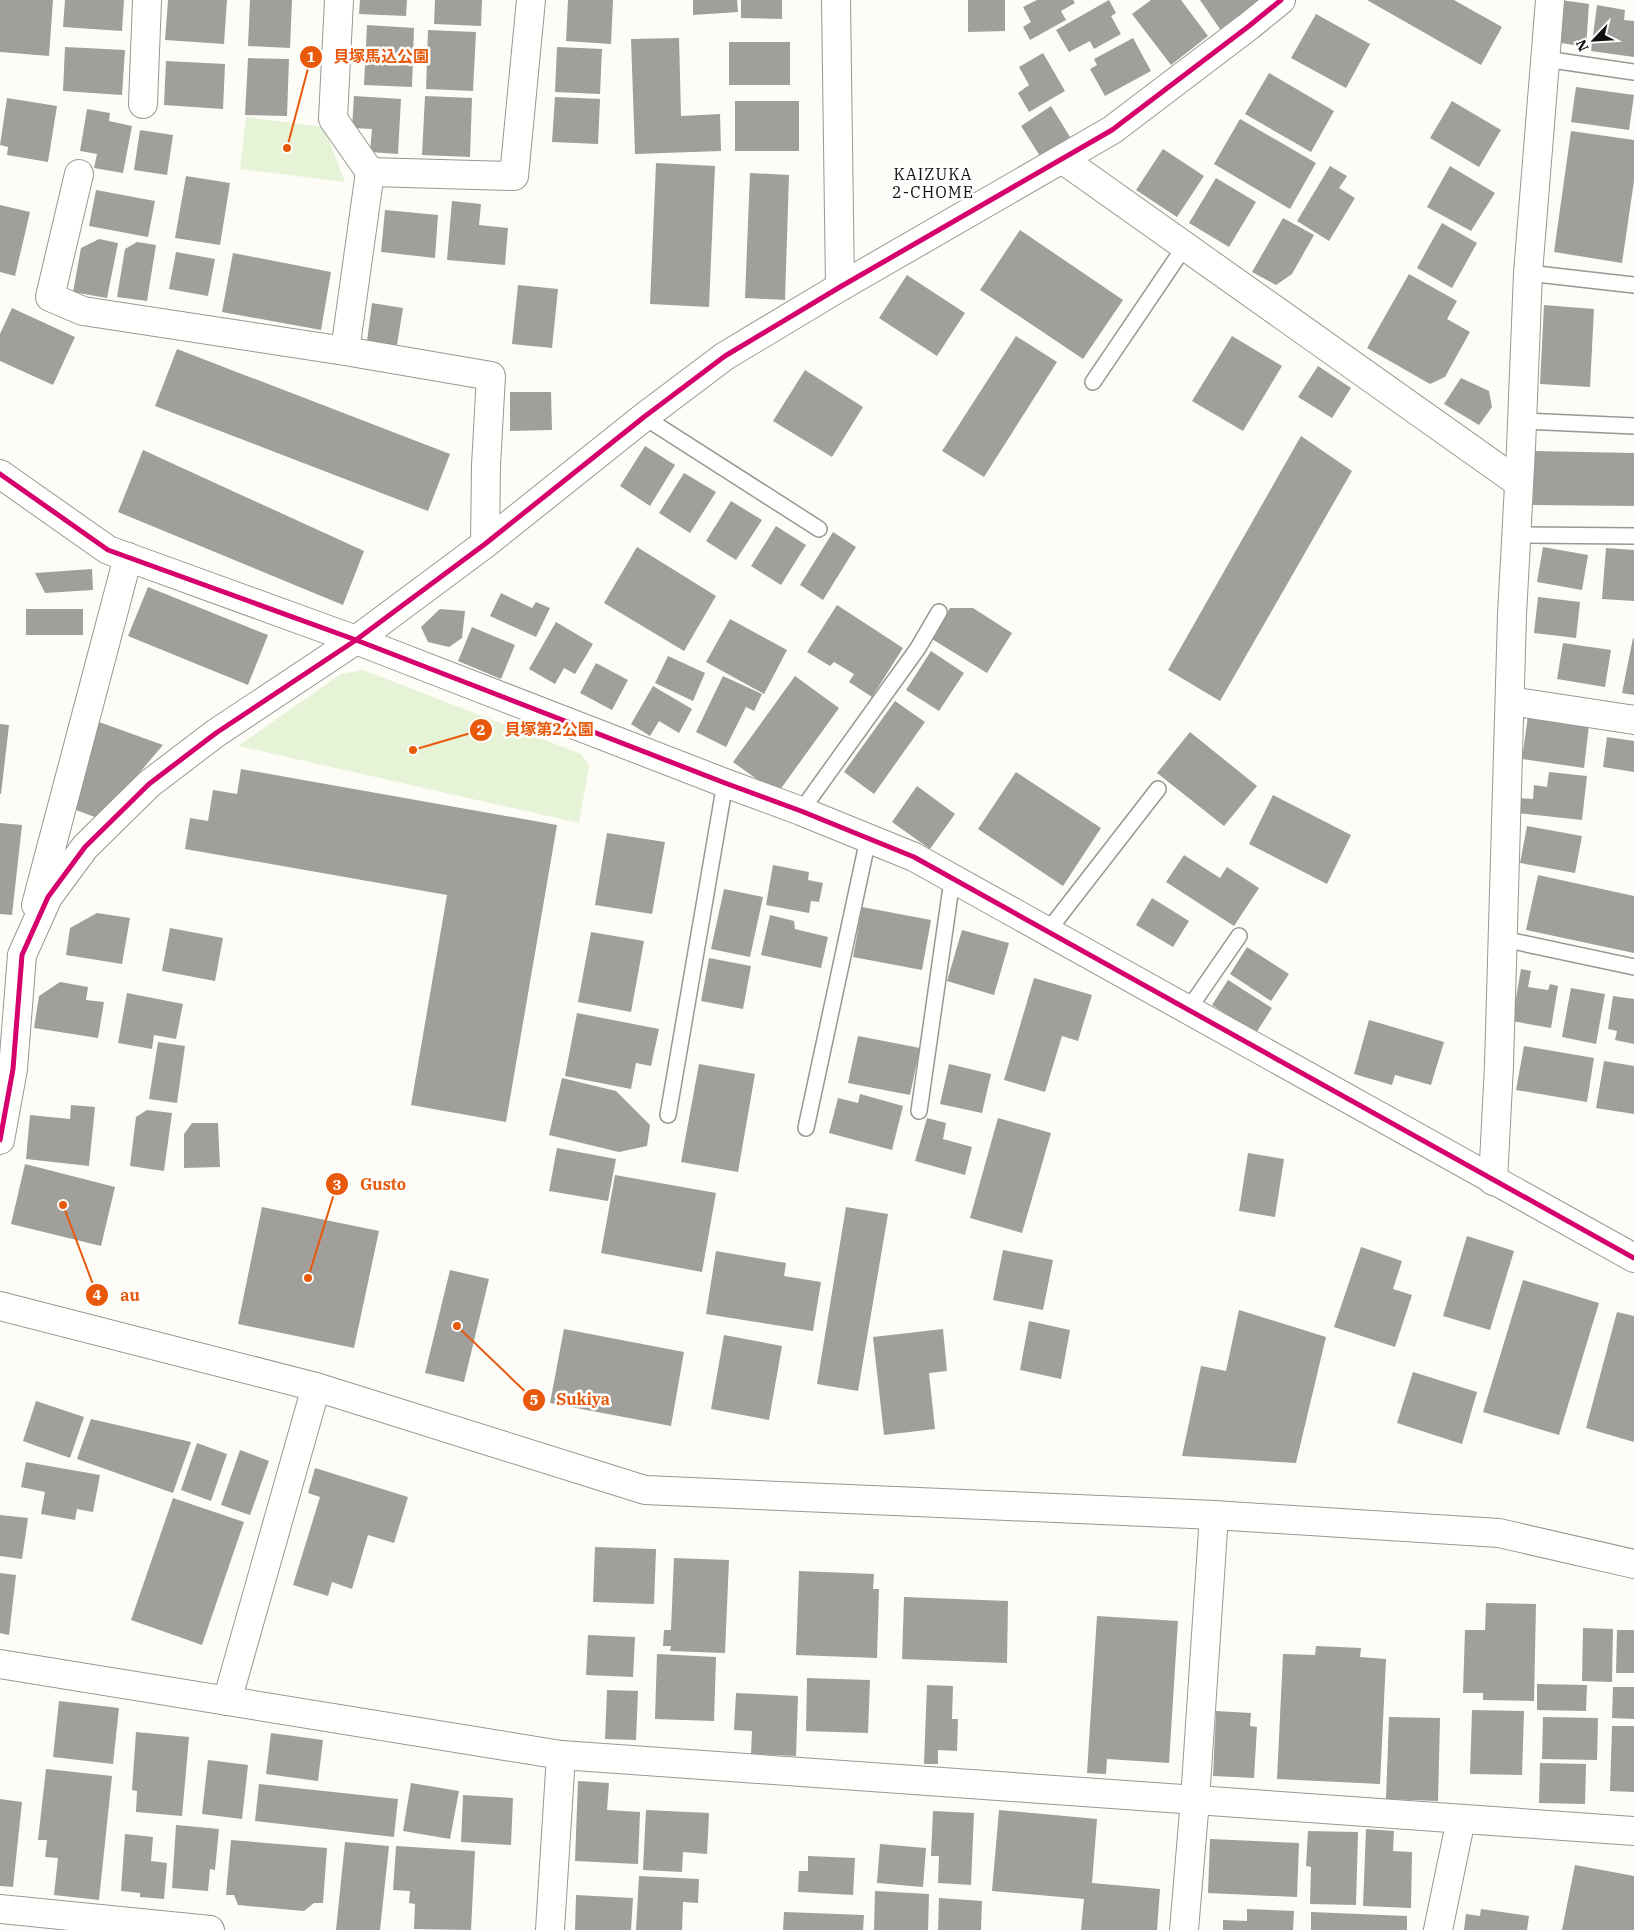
<svg xmlns="http://www.w3.org/2000/svg" width="1634" height="1930" viewBox="0 0 1634 1930" font-family="'IBM Plex Serif','Noto Sans JP',serif">
<rect width="100%" height="100%" fill="#fdfcf7"/>
<!-- green -->
<g fill="#e7f3d7">
<polygon points="246,117 324,127 345,182 240,169"/>
<polygon points="363,670 581,754 589,766 579,823 238,746 341,674"/>
</g>
<!-- building -->
<g fill="#a19f9c">
<polygon points="0,0 53,0 49,56 0,52"/>
<polygon points="65,0 124,0 122,31 63,27"/>
<polygon points="168,0 227,0 224,44 165,40"/>
<polygon points="250,0 292,0 290,48 248,46"/>
<polygon points="360,0 407,0 406,16 359,14"/>
<polygon points="435,0 482,0 481,26 434,24"/>
<polygon points="568,0 613,0 611,44 566,41"/>
<polygon points="693,0 737,0 738,12 693,15"/>
<polygon points="741,0 782,0 782,19 741,18"/>
<polygon points="968,0 1005,0 1005,31 968,32"/>
<polygon points="1037,0 1073,0 1075,3 1061,11 1066,20 1030,40 1023,27 1031,22 1023,7"/>
<polygon points="1109,0 1116,13 1111,16 1121,34 1094,49 1090,41 1069,52 1056,30"/>
<polygon points="1151,0 1181,0 1208,36 1171,65 1132,14"/>
<polygon points="1200,0 1267,0 1222,32"/>
<polygon points="1367,0 1454,0 1502,27 1481,65"/>
<polygon points="1561,0 1589,4 1586,47 1555,42"/>
<polygon points="1597,5 1625,10 1624,20 1634,21 1634,57 1591,51"/>
<polygon points="1316,14 1370,44 1346,88 1291,58"/>
<polygon points="367,25 414,28 412,87 364,85"/>
<polygon points="428,30 476,32 473,91 426,89"/>
<polygon points="679,38 681,116 720,114 721,151 635,154 631,39"/>
<polygon points="1133,38 1151,71 1105,96 1090,69 1097,65 1094,59"/>
<rect x="729" y="42" width="61" height="43"/>
<polygon points="65,47 125,50 122,95 63,91"/>
<polygon points="557,47 602,49 600,94 555,92"/>
<polygon points="1043,53 1065,91 1029,112 1018,93 1029,85 1019,67"/>
<polygon points="248,58 289,59 287,116 245,115"/>
<polygon points="166,61 225,64 223,109 164,105"/>
<polygon points="1269,73 1334,111 1311,152 1245,114"/>
<polygon points="1576,87 1634,95 1629,130 1571,122"/>
<polygon points="354,96 401,99 398,154 370,152 372,129 352,128"/>
<polygon points="425,96 472,98 470,157 422,155"/>
<polygon points="555,97 600,99 598,144 552,142"/>
<polygon points="7,98 57,106 48,162 7,155 8,147 0,145"/>
<rect x="735" y="101" width="64" height="50"/>
<polygon points="1452,101 1501,130 1479,167 1430,138"/>
<polygon points="1051,106 1070,137 1040,156 1021,126"/>
<polygon points="87,109 110,113 109,121 132,126 123,173 94,168 97,154 80,151"/>
<polygon points="1240,119 1316,163 1290,209 1214,164"/>
<polygon points="140,130 173,135 167,175 134,170"/>
<polygon points="1571,131 1634,140 1634,181 1622,263 1554,252"/>
<polygon points="1163,149 1204,176 1177,217 1136,190"/>
<polygon points="656,163 715,166 709,307 650,304"/>
<polygon points="1330,166 1347,176 1339,188 1355,198 1329,241 1297,221"/>
<polygon points="1450,166 1495,193 1471,231 1427,207"/>
<polygon points="750,173 789,175 785,300 745,298"/>
<polygon points="186,176 230,183 220,245 175,238"/>
<polygon points="1216,178 1256,202 1229,247 1189,223"/>
<polygon points="96,190 155,201 148,237 89,226"/>
<polygon points="452,201 481,204 479,225 508,228 505,265 447,260"/>
<polygon points="0,205 30,212 15,276 0,272"/>
<polygon points="385,210 438,215 435,258 381,252"/>
<polygon points="1283,218 1314,235 1292,274 1276,285 1252,272"/>
<polygon points="1442,223 1477,243 1452,288 1417,268"/>
<polygon points="1020,230 1123,300 1083,359 980,290"/>
<polygon points="99,239 118,243 107,298 73,292 81,248"/>
<polygon points="137,242 156,245 147,301 117,297 125,249"/>
<polygon points="176,252 215,259 208,296 169,289"/>
<polygon points="233,253 331,272 321,330 222,312"/>
<polygon points="1409,274 1457,301 1447,319 1470,332 1445,377 1430,384 1367,348"/>
<polygon points="907,275 965,313 937,356 879,318"/>
<polygon points="518,285 558,289 552,348 512,344"/>
<polygon points="372,303 403,308 397,345 367,341"/>
<polygon points="1544,305 1594,309 1590,387 1540,384"/>
<polygon points="12,308 75,337 53,385 0,361 0,334"/>
<polygon points="1016,336 1057,362 984,477 942,451"/>
<polygon points="1232,336 1282,366 1243,431 1192,401"/>
<polygon points="177,349 450,454 428,511 155,406"/>
<polygon points="1318,366 1351,388 1332,418 1298,397"/>
<polygon points="805,370 863,407 832,457 773,421"/>
<polygon points="1461,378 1489,391 1492,407 1479,425 1444,404"/>
<polygon points="510,392 551,392 552,430 510,431"/>
<polygon points="1301,436 1352,471 1220,701 1168,670"/>
<polygon points="645,446 675,465 650,506 620,486"/>
<polygon points="143,450 364,551 343,605 118,512"/>
<polygon points="1534,451 1634,453 1634,506 1533,505"/>
<polygon points="684,473 716,492 690,533 659,513"/>
<polygon points="731,501 762,520 736,560 706,541"/>
<polygon points="776,526 806,545 781,585 751,566"/>
<polygon points="833,532 856,547 823,600 800,585"/>
<polygon points="637,547 716,596 684,651 604,603"/>
<polygon points="1543,547 1588,555 1582,590 1537,582"/>
<polygon points="1606,548 1634,550 1634,601 1602,599"/>
<polygon points="92,569 93,590 45,593 35,573"/>
<polygon points="148,587 268,635 248,685 128,636"/>
<polygon points="501,593 532,608 536,602 550,608 536,637 490,616"/>
<polygon points="1538,597 1580,602 1576,638 1534,633"/>
<polygon points="837,605 903,648 872,697 849,682 854,674 834,662 830,666 807,652"/>
<polygon points="950,608 973,608 1012,633 987,673 932,639"/>
<rect x="26" y="609" width="57" height="26"/>
<polygon points="440,609 465,611 462,638 449,647 428,642 421,627"/>
<polygon points="730,619 787,650 764,694 706,662"/>
<polygon points="556,622 593,644 575,674 564,668 555,684 529,669"/>
<polygon points="472,627 515,645 501,679 458,661"/>
<polygon points="1633,638 1634,639 1634,695 1622,693"/>
<polygon points="1563,643 1611,650 1605,687 1557,679"/>
<polygon points="931,651 964,673 939,711 906,690"/>
<polygon points="668,656 705,673 693,701 655,683"/>
<polygon points="596,663 628,680 612,710 580,693"/>
<polygon points="723,676 762,694 754,711 746,707 726,747 696,732"/>
<polygon points="795,676 839,708 777,794 733,762"/>
<polygon points="653,686 692,709 679,733 659,721 650,736 631,724"/>
<polygon points="895,701 925,722 874,794 844,772"/>
<polygon points="1528,716 1589,725 1584,768 1522,759"/>
<polygon points="99,722 163,745 100,819 68,807"/>
<polygon points="0,724 9,725 1,794 0,794"/>
<polygon points="1190,732 1257,786 1224,826 1157,773"/>
<polygon points="1607,737 1634,741 1634,772 1603,767"/>
<polygon points="241,769 557,825 506,1122 411,1105 447,895 185,849 190,818 208,821 213,790 237,794"/>
<polygon points="1016,772 1101,828 1063,886 978,829"/>
<polygon points="1549,772 1587,776 1582,820 1516,813 1517,798 1533,799 1534,785 1547,787"/>
<polygon points="917,786 955,814 930,849 892,822"/>
<polygon points="1273,795 1351,835 1327,884 1249,844"/>
<polygon points="0,823 22,825 12,915 0,914"/>
<polygon points="1527,826 1582,836 1575,873 1520,863"/>
<polygon points="607,833 665,842 652,914 595,905"/>
<polygon points="1184,855 1220,878 1227,867 1259,888 1234,926 1166,882"/>
<polygon points="773,865 809,872 808,880 823,883 819,902 811,901 809,913 766,905"/>
<polygon points="1538,875 1634,896 1634,953 1526,930"/>
<polygon points="724,889 763,897 750,957 711,949"/>
<polygon points="1152,898 1189,921 1173,947 1136,925"/>
<polygon points="862,907 931,920 922,970 853,957"/>
<polygon points="97,913 130,918 122,964 66,955 70,928"/>
<polygon points="770,915 794,921 795,929 828,937 821,968 761,955"/>
<polygon points="170,928 223,938 215,981 162,971"/>
<polygon points="962,930 1009,943 994,995 947,981"/>
<polygon points="591,932 644,941 631,1012 578,1002"/>
<polygon points="1247,947 1289,974 1271,1001 1230,974"/>
<polygon points="709,958 751,966 743,1009 701,1001"/>
<polygon points="1521,969 1531,971 1528,987 1548,990 1550,984 1558,986 1551,1028 1512,1021"/>
<polygon points="1034,978 1092,995 1078,1041 1062,1036 1045,1092 1004,1080"/>
<polygon points="1228,980 1272,1008 1256,1033 1212,1005"/>
<polygon points="60,982 88,987 86,1000 104,1002 98,1038 34,1028 39,996"/>
<polygon points="1571,988 1605,994 1596,1044 1562,1037"/>
<polygon points="127,993 183,1004 176,1039 154,1035 152,1049 118,1043"/>
<polygon points="1613,996 1634,999 1634,1044 1615,1040 1617,1031 1608,1029"/>
<polygon points="577,1013 659,1029 651,1066 636,1063 631,1089 565,1076"/>
<polygon points="1369,1020 1444,1042 1431,1085 1395,1075 1392,1085 1354,1074"/>
<polygon points="858,1036 920,1048 910,1095 848,1083"/>
<polygon points="158,1042 185,1046 177,1103 149,1099"/>
<polygon points="1524,1046 1594,1058 1587,1102 1516,1090"/>
<polygon points="1604,1061 1634,1066 1634,1114 1596,1108"/>
<polygon points="699,1064 755,1074 738,1172 681,1162"/>
<polygon points="949,1064 991,1074 982,1113 940,1104"/>
<polygon points="562,1078 616,1091 650,1125 647,1146 619,1152 549,1135"/>
<polygon points="860,1094 903,1106 892,1150 829,1133 838,1098 858,1103"/>
<polygon points="71,1105 95,1107 89,1166 26,1159 30,1115 70,1119"/>
<polygon points="147,1110 172,1113 164,1171 130,1166 136,1117"/>
<polygon points="927,1118 946,1123 943,1139 972,1147 965,1175 915,1161"/>
<polygon points="998,1118 1051,1133 1022,1233 970,1218"/>
<polygon points="192,1123 218,1123 220,1167 184,1168 184,1134"/>
<polygon points="557,1148 616,1159 608,1201 549,1191"/>
<polygon points="1248,1153 1284,1159 1275,1217 1239,1211"/>
<polygon points="25,1164 115,1187 101,1246 11,1224"/>
<polygon points="615,1175 716,1193 702,1272 601,1253"/>
<polygon points="262,1207 379,1231 354,1348 238,1324"/>
<polygon points="846,1207 888,1214 858,1391 817,1384"/>
<polygon points="1467,1236 1514,1251 1490,1330 1443,1316"/>
<polygon points="1361,1247 1402,1261 1393,1289 1412,1295 1395,1347 1334,1327"/>
<polygon points="1003,1250 1053,1260 1043,1310 993,1300"/>
<polygon points="716,1251 786,1263 784,1276 821,1282 813,1331 706,1314"/>
<polygon points="450,1270 489,1279 464,1382 425,1373"/>
<polygon points="1523,1280 1599,1303 1559,1435 1483,1412"/>
<polygon points="1239,1310 1326,1337 1296,1463 1182,1456 1201,1366 1226,1371"/>
<polygon points="1617,1312 1634,1316 1634,1442 1586,1428"/>
<polygon points="1029,1321 1070,1330 1061,1379 1020,1370"/>
<polygon points="564,1329 684,1352 671,1426 550,1403"/>
<polygon points="943,1329 947,1371 929,1373 935,1429 884,1435 873,1337"/>
<polygon points="724,1335 782,1346 769,1420 711,1409"/>
<polygon points="1413,1372 1477,1392 1462,1444 1397,1423"/>
<polygon points="36,1401 84,1417 70,1458 23,1441"/>
<polygon points="91,1419 191,1442 173,1493 77,1459"/>
<polygon points="197,1443 227,1454 211,1501 181,1490"/>
<polygon points="240,1450 269,1461 250,1515 221,1505"/>
<polygon points="26,1462 100,1475 93,1512 77,1509 75,1520 41,1514 45,1492 21,1487"/>
<polygon points="315,1468 408,1497 394,1543 368,1535 352,1589 332,1582 328,1596 293,1585 320,1497 308,1493"/>
<polygon points="173,1498 244,1522 202,1645 131,1620"/>
<polygon points="0,1515 28,1518 22,1559 0,1556"/>
<polygon points="595,1547 656,1549 654,1604 593,1602"/>
<polygon points="674,1558 729,1560 725,1653 670,1651 671,1646 663,1646 664,1630 671,1630"/>
<polygon points="799,1571 874,1574 873,1589 879,1589 877,1658 796,1655"/>
<polygon points="0,1573 16,1575 9,1635 0,1633"/>
<polygon points="904,1597 1008,1601 1007,1663 902,1659"/>
<polygon points="1486,1603 1536,1604 1534,1701 1483,1700 1483,1693 1463,1693 1465,1630 1485,1630"/>
<polygon points="1097,1616 1178,1621 1169,1763 1107,1759 1106,1774 1087,1773"/>
<polygon points="1583,1628 1613,1629 1612,1682 1582,1681"/>
<polygon points="1617,1630 1634,1630 1634,1673 1616,1673"/>
<polygon points="588,1635 635,1637 633,1677 586,1675"/>
<polygon points="1316,1646 1361,1648 1360,1657 1386,1659 1380,1784 1277,1779 1283,1654 1315,1655"/>
<polygon points="657,1654 716,1657 714,1721 655,1719"/>
<polygon points="807,1678 870,1680 868,1733 806,1731"/>
<polygon points="1537,1684 1587,1685 1586,1711 1537,1710"/>
<polygon points="927,1685 953,1686 952,1719 958,1719 957,1751 938,1750 938,1764 924,1764"/>
<polygon points="1613,1687 1634,1687 1634,1719 1612,1718"/>
<polygon points="607,1690 638,1691 636,1740 605,1739"/>
<polygon points="736,1693 798,1696 796,1756 751,1754 752,1731 734,1730"/>
<polygon points="59,1701 119,1708 113,1764 53,1757"/>
<polygon points="1472,1710 1524,1711 1522,1775 1470,1774"/>
<polygon points="1216,1711 1251,1713 1250,1726 1257,1727 1254,1778 1213,1776"/>
<polygon points="1389,1717 1440,1718 1438,1801 1386,1799"/>
<polygon points="1543,1717 1598,1718 1597,1760 1542,1759"/>
<polygon points="1612,1726 1634,1726 1634,1792 1610,1791"/>
<polygon points="136,1732 189,1737 182,1816 136,1812 137,1791 132,1790"/>
<polygon points="271,1733 323,1740 318,1781 266,1774"/>
<polygon points="208,1760 248,1765 242,1819 202,1814"/>
<polygon points="1540,1763 1586,1764 1585,1804 1539,1803"/>
<polygon points="46,1769 112,1776 99,1900 54,1895 58,1858 45,1857 47,1840 38,1840"/>
<polygon points="578,1781 609,1783 607,1810 640,1812 638,1864 575,1861"/>
<polygon points="411,1783 459,1791 450,1839 403,1831"/>
<polygon points="259,1784 398,1799 394,1837 255,1821"/>
<polygon points="463,1795 513,1798 511,1845 461,1842"/>
<polygon points="0,1799 22,1802 13,1887 0,1886"/>
<polygon points="646,1810 709,1813 707,1854 683,1852 682,1872 643,1870"/>
<polygon points="999,1810 1097,1819 1092,1883 1160,1889 1157,1930 1081,1930 1084,1899 992,1891"/>
<polygon points="933,1811 974,1813 971,1885 938,1883 939,1856 931,1856"/>
<polygon points="176,1825 219,1829 215,1870 210,1869 208,1891 172,1888"/>
<polygon points="1366,1829 1394,1831 1393,1851 1412,1852 1411,1908 1363,1906"/>
<polygon points="1308,1831 1358,1832 1356,1905 1310,1904 1311,1867 1306,1866"/>
<polygon points="125,1834 153,1837 151,1861 167,1863 164,1899 140,1897 140,1893 121,1891"/>
<polygon points="1210,1839 1299,1843 1297,1897 1208,1893"/>
<polygon points="231,1840 327,1848 323,1903 314,1903 304,1911 238,1905 234,1895 226,1895"/>
<polygon points="345,1842 389,1846 380,1930 336,1930"/>
<polygon points="880,1844 926,1848 923,1887 877,1883"/>
<polygon points="396,1846 475,1851 471,1930 414,1929 415,1904 409,1903 410,1891 393,1890"/>
<polygon points="808,1856 855,1858 853,1895 798,1892 799,1871 808,1871"/>
<polygon points="1575,1865 1634,1876 1634,1930 1562,1930"/>
<polygon points="639,1876 699,1879 698,1903 683,1902 682,1930 636,1930"/>
<polygon points="875,1891 929,1894 928,1930 874,1930"/>
<polygon points="576,1895 633,1898 631,1930 575,1930"/>
<polygon points="939,1898 982,1901 981,1930 938,1930"/>
<polygon points="1247,1909 1294,1911 1293,1930 1223,1930 1223,1920 1247,1921"/>
<polygon points="1481,1909 1529,1916 1527,1930 1464,1930 1466,1914 1480,1916"/>
<polygon points="784,1912 864,1915 863,1930 783,1930"/>
<polygon points="1311,1912 1407,1916 1407,1930 1311,1930"/>
</g>
<g fill="none" stroke-linecap="round" stroke-linejoin="round">
<!-- service casing -->
<g stroke="#979795" stroke-width="18">
<g id="service">
<polyline points="1545,59 1634,72"/>
<polyline points="1528,273 1634,285"/>
<polyline points="1093,382 1185,246"/>
<polyline points="644,417 819,529"/>
<polyline points="1522,421 1634,426"/>
<polyline points="1516,535 1634,536"/>
<polyline points="801,811 918,648 939,612"/>
<polyline points="1047,932 1158,789"/>
<polyline points="1503,939 1634,967"/>
<polyline points="1188,1010 1239,936"/>
<polyline points="919,1111 952,880"/>
<polyline points="668,1115 725,783"/>
<polyline points="806,1128 868,839"/>
</g>
</g>
<!-- minor casing -->
<g stroke="#979795" stroke-width="30">
<g id="minor">
<polyline points="339,0 333,119 370,172 345,351 491,376 486,465 485,544"/>
<polyline points="836,0 840,287"/>
<polyline points="143,104 147,0"/>
<polyline points="1062,159 1519,483"/>
<polyline points="370,172 514,176 531,0"/>
<polyline points="79,174 50,297 83,311 345,351"/>
<polyline points="0,474 108,550 356,640 725,783 801,811 914,857 1634,1258"/>
<polyline points="1510,701 1634,720"/>
<polyline points="36,905 128,557"/>
<polyline points="0,1140 13,1069 22,955 48,897 85,847 149,784 216,733 356,640 485,544 644,417 725,356 840,287 1112,130 1249,26 1281,0"/>
<polyline points="1493,1181 1499,1065 1512,615 1521,448 1528,273 1550,0"/>
<polyline points="0,1664 561,1755 1634,1831"/>
<polyline points="227,1701 316,1387"/>
<polyline points="0,1909 210,1930"/>
<polyline points="550,1930 561,1755"/>
<polyline points="1184,1930 1195,1800 1214,1515"/>
<polyline points="1438,1930 1461,1819"/>
</g>
</g>
<!-- tertiary casing -->
<g stroke="#979795" stroke-width="30">
<polyline id="tertiary" points="0,1306 316,1387 645,1490 1214,1515 1499,1533 1634,1564"/>
</g>
<!-- service -->
<use href="#service" stroke="#fffffe" stroke-width="15"/>
<!-- minor -->
<use href="#minor" stroke="#fffffe" stroke-width="28"/>
<!-- tertiary -->
<use href="#tertiary" stroke="#fffffe" stroke-width="28"/>
<!-- cycleway casing -->
<g stroke="#fff" stroke-width="8">
<g id="cycleway">
<polyline points="0,474 108,550 356,640 725,783 801,811 914,857 1634,1258"/>
<polyline points="0,1140 13,1069 22,955 48,897 85,847 149,784 216,733 356,640 485,544 644,417 725,356 840,287 1112,130 1249,26 1281,0"/>
</g>
</g>
<!-- cycleway -->
<use href="#cycleway" stroke="#d6006c" stroke-width="5"/>
</g>
<g text-anchor="middle" dominant-baseline="central" stroke-width="5" stroke-linejoin="round" paint-order="stroke">
<!-- neighbourhood labels -->
<g font-size="16" letter-spacing="1" fill="#111" stroke="#fff">
<text x="933" y="174">KAIZUKA<tspan x="933" dy="18">2-CHOME</tspan></text>
</g>
</g>
<!-- callouts -->
<path fill="none" stroke="#e8590c" stroke-width="2" d="M287 148L311 57M413 750L481 730M308 1278L337 1184M63 1205L97 1295M457 1326L534 1400"/>
<g fill="#e8590c" stroke="#fff" stroke-width="2">
<circle cx="287" cy="148" r="5"/>
<circle cx="413" cy="750" r="5"/>
<circle cx="308" cy="1278" r="5"/>
<circle cx="63" cy="1205" r="5"/>
<circle cx="457" cy="1326" r="5"/>
<circle cx="311" cy="57" r="12"/>
<circle cx="481" cy="730" r="12"/>
<circle cx="337" cy="1184" r="12"/>
<circle cx="97" cy="1295" r="12"/>
<circle cx="534" cy="1400" r="12"/>
</g>
<g font-size="15" text-anchor="middle" font-weight="bold" fill="#fff">
<text x="311" y="62">1</text>
<text x="481" y="735">2</text>
<text x="337" y="1190">3</text>
<text x="97" y="1300">4</text>
<text x="534" y="1405">5</text>
</g>
<g font-size="16" text-anchor="middle" font-weight="bold" fill="#e8590c" stroke="#fff" stroke-width="5" stroke-linejoin="round" paint-order="stroke">
<text x="381" y="62">貝塚馬込公園</text>
<text x="549" y="735">貝塚第2公園</text>
<text x="383" y="1190">Gusto</text>
<text x="130" y="1301">au</text>
<text x="583" y="1405">Sukiya</text>
</g>
<!-- north arrow -->
<g transform="translate(1594 40) rotate(245)" stroke="#ffffff" stroke-width="4" paint-order="stroke">
<path d="M0-4L9 19L0 12L-9 19Z" fill="#111111"/>
<text y="-8" font-size="14" font-weight="bold" text-anchor="middle" fill="#111111">N</text>
</g>
</svg>
